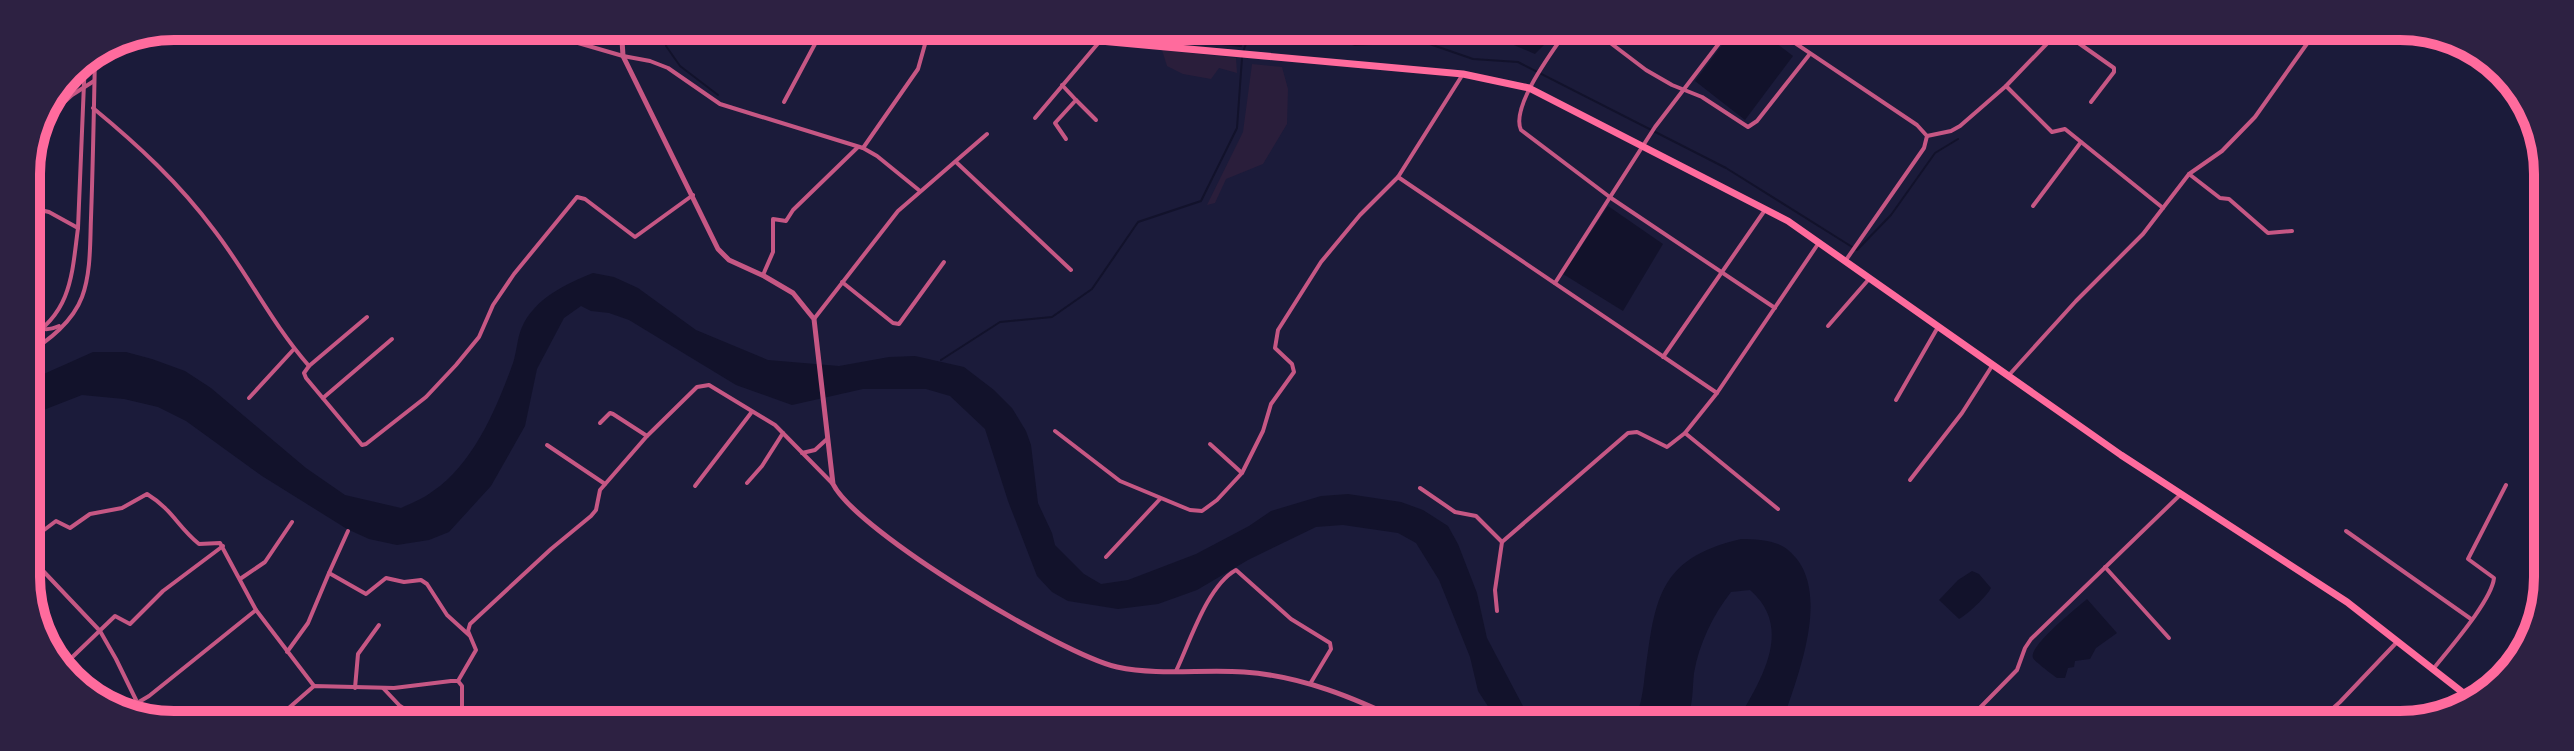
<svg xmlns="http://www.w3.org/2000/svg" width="2574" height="751" viewBox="0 0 2574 751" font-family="'Open Sans',sans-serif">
<rect width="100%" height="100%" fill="#1b1b3a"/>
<!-- green -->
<g fill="#2a1e3b">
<polygon points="1162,50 1236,58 1237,73 1219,68 1211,79 1183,74 1167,66"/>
<polygon points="1252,64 1282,67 1288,89 1287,124 1263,164 1226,179 1215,203 1207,205 1243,132"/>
</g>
<!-- water -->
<g fill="#12122b">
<polygon points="1514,29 1560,29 1535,54 1507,42"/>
<polygon points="1734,29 1758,29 1793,56 1745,120 1695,81"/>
<polygon points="1608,206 1663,244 1623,311 1563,274"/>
<path d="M593,273L614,277L638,288L696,330L768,360L839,366L889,357L915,356L964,367L994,390L1012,408L1026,431L1031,445L1038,503L1052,533L1055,545L1084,574L1101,584L1128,580L1196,554L1249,526L1271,511L1321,496L1348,494L1401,502L1423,510L1448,526L1458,544L1477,593L1487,638L1532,723H1499L1478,691L1470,657L1439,580L1416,543L1398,533L1343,525L1316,527L1248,560L1197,590L1158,604L1118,609L1068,601L1052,592L1037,576L1008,501L985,429L950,396L926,389H863L792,405L736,385L629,320L609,313L591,311L581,306L564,318L537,369L525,426L491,486L449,532L429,540L397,545L369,539L347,529L262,476L186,421L158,407L124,399L82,395L28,416V381L93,352H126L152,359L185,371L211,388L306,468L345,495L401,508C412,503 424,498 433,491C474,463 497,407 513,363C517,351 517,338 522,327C535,298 566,284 593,273Z"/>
<path d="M1741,539C1754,539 1773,540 1784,547C1837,583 1797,677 1782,723H1736C1760,681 1795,629 1750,590L1731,592C1713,615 1699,644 1694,673C1692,691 1694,707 1684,723H1633C1640,709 1642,697 1644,682C1655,604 1654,559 1741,539Z"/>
<path d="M1972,571L1979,574L1991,588C1987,596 1967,615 1959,619L1939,600L1958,580Z"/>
<path d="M2087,599L2117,633L2096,648L2090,659L2075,661L2074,667L2068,668L2065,678H2057C2053,675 2034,661 2033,658C2028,646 2077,608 2087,599Z"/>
</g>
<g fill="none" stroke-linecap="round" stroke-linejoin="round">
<!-- stream -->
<g stroke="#12122b" stroke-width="2">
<polyline points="668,27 666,46 680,66 718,95"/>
<polyline points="1067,28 1241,46"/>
<polyline points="1308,28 1355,45 1421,41 1473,59 1518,62 1726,168 1857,250 1891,215 1935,153 1958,139"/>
<polyline points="1243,52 1251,30 1258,28"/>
<polyline points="941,360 1000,322 1052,317 1092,289 1138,222 1201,201 1237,128 1242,58"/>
</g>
<!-- minor -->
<g stroke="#c65784" stroke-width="4">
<polyline points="523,27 623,56 650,61 668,68 720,104 863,148 877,156 920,191"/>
<path d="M1568,29C1554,49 1510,107 1521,130L1611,198L1775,308"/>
<polyline points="1592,29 1646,70 1672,85 1702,97 1748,127 1757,121 1809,55"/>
<polyline points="1774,29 1917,125 1927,136 1924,148 1846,260"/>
<polyline points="1062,85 1076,100 1055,123 1066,139"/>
<polyline points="2006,86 2052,132 2065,129 2163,208"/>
<polyline points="1076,100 1096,120"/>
<polyline points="784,102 824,27"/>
<path d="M93,108C138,145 179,183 214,230C248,274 272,324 309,366L367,317"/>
<polyline points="49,116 72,95 94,81"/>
<polyline points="1035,118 1100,41"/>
<polyline points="1927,136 1951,131 1960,126 2006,86 2060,30 2114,68 2114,72 2091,102"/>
<polyline points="863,148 918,69 929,30"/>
<polyline points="956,162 1071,270"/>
<polyline points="2189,174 2220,198 2229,199 2268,233 2292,231"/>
<polyline points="1398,177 1717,393 1818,244"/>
<polyline points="2033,206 2081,142"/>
<polyline points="27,207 49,212 78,228 85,59"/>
<polyline points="763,275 773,252 773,219 786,221 793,210 858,147"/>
<polyline points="842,282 893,323 899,324 944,262"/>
<polyline points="1555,283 1655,127 1730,29"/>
<path d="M27,317C38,328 43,333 59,326"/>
<polyline points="814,319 898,211 987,134"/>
<polyline points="1828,326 1869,279"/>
<path d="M27,339C72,313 72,273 78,228"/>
<path d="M27,353C49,341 73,321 82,297C91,273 90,243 91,218C93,163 94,108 95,53"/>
<polyline points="1663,357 1765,210"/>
<polyline points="309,366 304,373 306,378 362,445 366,444 426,397 456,365 479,337 493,305 514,274 577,197 585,199 635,237 693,195"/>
<polyline points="2009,375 2076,301 2143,234 2189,174 2222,151 2255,117 2316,31"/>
<polyline points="249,398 294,349"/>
<polyline points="323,398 392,339"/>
<polyline points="1896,400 1938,327"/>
<polyline points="600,423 610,413 613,414 647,436"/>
<polyline points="1055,431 1120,481 1190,510 1202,511 1217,500 1242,473 1263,431 1271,404 1294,372 1292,364 1275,348 1278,330 1321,262 1360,215 1398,177 1463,74"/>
<polyline points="1685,433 1778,509"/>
<polyline points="1210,444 1242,473"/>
<polyline points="547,445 605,484"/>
<polyline points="802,453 815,450 827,439"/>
<polyline points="1910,480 1962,413 1992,366"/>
<polyline points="747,483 762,466 783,433"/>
<polyline points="695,486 751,413"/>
<polyline points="1420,488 1455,512 1476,516 1502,542"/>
<polyline points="2346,531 2471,619"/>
<path d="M28,542L56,521L70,528L90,514L122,508L147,494C173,510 177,526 199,544L220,543L256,610L314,686"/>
<polyline points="28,555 100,631 116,659 138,704"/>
<polyline points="1106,557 1160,499"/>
<polyline points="2105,567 2169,638"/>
<polyline points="329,573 348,531"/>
<polyline points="240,579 265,562 292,522"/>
<polyline points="1497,611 1495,590 1502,542 1628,433 1637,432 1667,447 1685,433 1717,393"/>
<polyline points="287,652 308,623 329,573 366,594 386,578 404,582 421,580 427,584 447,615 469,635"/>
<polyline points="62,667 115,616 130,624 163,591 223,546"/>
<path d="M2434,668C2449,649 2492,600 2494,578L2468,559L2506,485"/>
<path d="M1176,671C1190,642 1207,586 1236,570L1291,619L1330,643L1331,649L1310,684"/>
<polyline points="458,681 476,650 468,631 470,624 551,549 591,516 596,510 600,490 647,436 697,387 709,385 775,425 832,483"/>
<polyline points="355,688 358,654 379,625"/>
<polyline points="383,688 400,706 424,721"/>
<polyline points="122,712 149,696 256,610"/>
<polyline points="275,720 314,686 394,688 451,681 458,681 462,686 462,721"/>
<polyline points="1964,724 2017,670 2025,648 2031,639 2180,495"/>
<polyline points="2314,725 2340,702 2397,642"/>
</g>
<!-- tertiary -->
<path stroke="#c65784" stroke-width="5" d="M627,27L622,40L623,56L718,249L729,260L764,276L793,293L814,319L833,484C857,532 1061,654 1117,667C1159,676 1202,669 1244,672C1302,676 1355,698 1406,723"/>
<!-- primary -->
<polyline stroke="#ff6b9d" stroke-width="7" points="899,28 1100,41 1463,74 1529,88 1788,221 2121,455 2347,602 2471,699"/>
</g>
<!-- crop -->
<path d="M0 0H2574V751H0ZM174 40H2400A134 134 0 0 1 2534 174V577A134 134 0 0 1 2400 711H174A134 134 0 0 1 40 577V174A134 134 0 0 1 174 40Z" fill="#2d2142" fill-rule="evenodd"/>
<path fill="none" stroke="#ff6b9d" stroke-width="10" d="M174 40H2400A134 134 0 0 1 2534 174V577A134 134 0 0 1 2400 711H174A134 134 0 0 1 40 577V174A134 134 0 0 1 174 40Z"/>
</svg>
